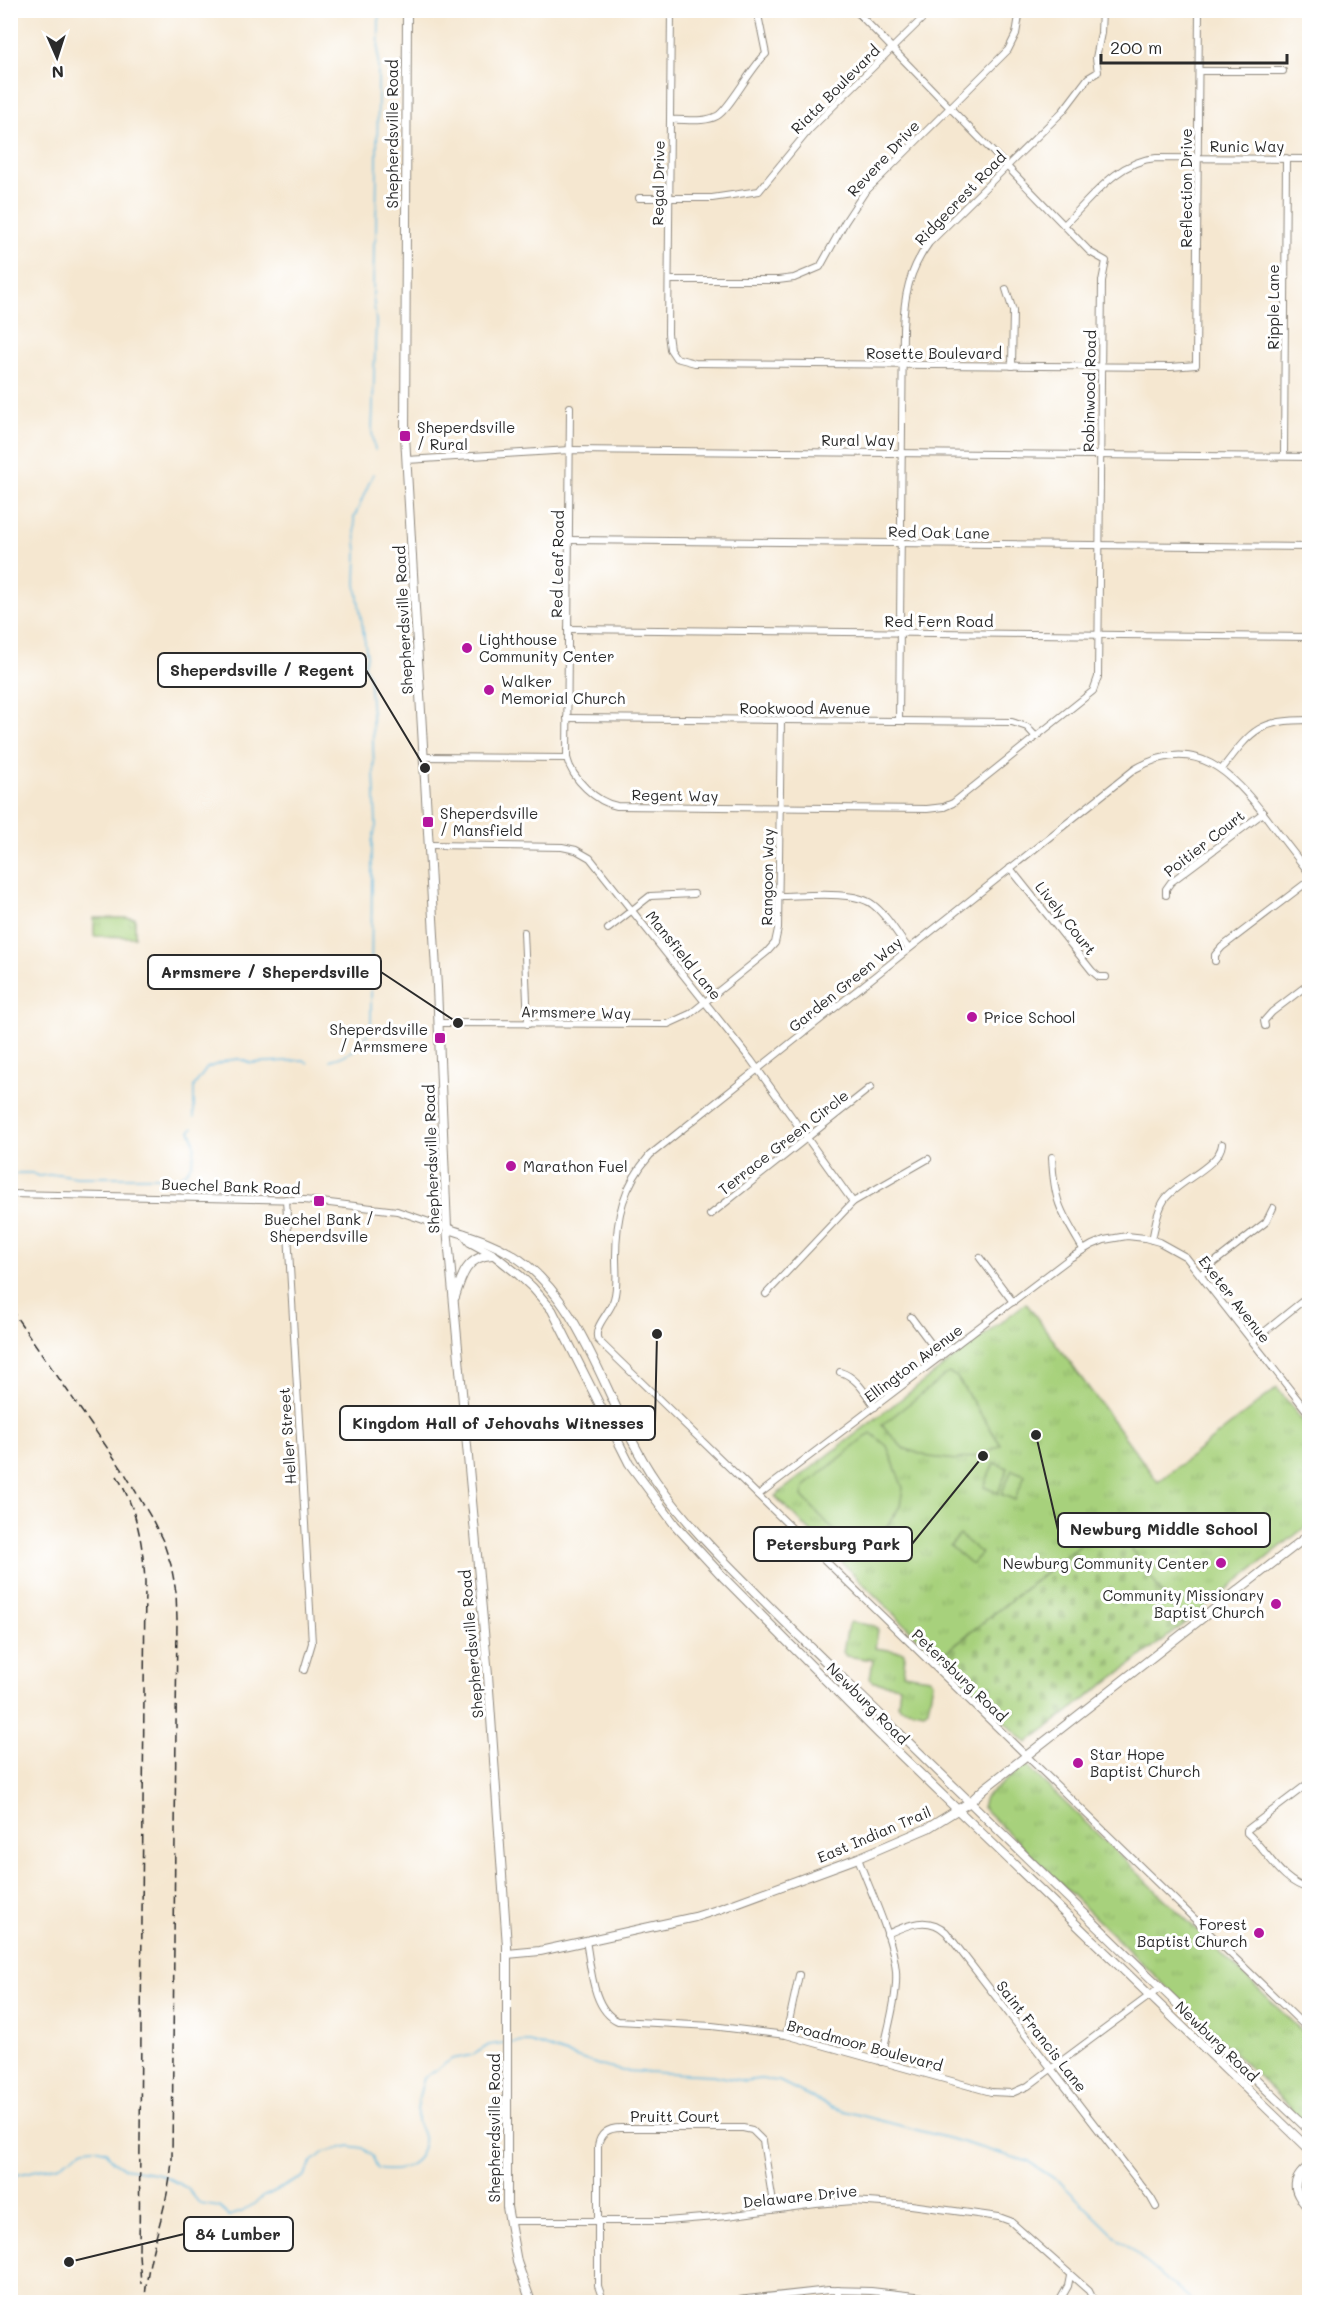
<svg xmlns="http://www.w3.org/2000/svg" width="1320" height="2313" viewBox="0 0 1320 2313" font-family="Mali,sans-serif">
<defs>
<pattern id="grass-tufts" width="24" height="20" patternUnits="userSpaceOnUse" patternTransform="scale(1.5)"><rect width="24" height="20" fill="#a7d17c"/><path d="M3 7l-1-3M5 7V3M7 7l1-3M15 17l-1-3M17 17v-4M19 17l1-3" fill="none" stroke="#90b46b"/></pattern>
<pattern id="cemetery-stones" width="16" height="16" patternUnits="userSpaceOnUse" patternTransform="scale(1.5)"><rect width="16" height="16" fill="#a7d17c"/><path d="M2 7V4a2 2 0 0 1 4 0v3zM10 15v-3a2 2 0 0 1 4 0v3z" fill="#90b46b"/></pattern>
</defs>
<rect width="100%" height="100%" fill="#fff"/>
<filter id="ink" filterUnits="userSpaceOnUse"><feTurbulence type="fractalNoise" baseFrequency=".0167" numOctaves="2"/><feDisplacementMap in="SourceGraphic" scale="12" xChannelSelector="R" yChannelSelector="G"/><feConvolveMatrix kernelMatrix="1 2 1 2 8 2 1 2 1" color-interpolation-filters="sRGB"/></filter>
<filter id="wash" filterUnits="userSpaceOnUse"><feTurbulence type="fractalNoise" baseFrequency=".008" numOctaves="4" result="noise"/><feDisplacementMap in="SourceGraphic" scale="24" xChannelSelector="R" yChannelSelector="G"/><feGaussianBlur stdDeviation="1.35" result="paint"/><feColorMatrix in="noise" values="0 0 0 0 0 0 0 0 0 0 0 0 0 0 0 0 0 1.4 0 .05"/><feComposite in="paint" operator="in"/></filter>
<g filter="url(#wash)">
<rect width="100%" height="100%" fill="#f5e7d0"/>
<!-- grass -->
<g fill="url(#grass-tufts)" stroke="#697e54" stroke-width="1.5">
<polygon points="94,918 135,918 135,937 94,936"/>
<polygon points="1026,1303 1158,1482 1277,1388 1309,1429 1309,1524 1184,1624 1110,1521 938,1658 775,1496"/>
<polygon points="851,1622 875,1626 878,1630 875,1648 903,1652 905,1656 903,1674 930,1678 933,1682 928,1709 924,1712 901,1708 898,1704 900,1686 873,1682 870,1678 873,1660 846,1656 843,1652 848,1625"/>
<polygon points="1027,1766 1309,2038 1309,2126 982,1807 985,1797 1023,1767"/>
</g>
<!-- cemetery -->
<polygon fill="url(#cemetery-stones)" stroke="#697e54" stroke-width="1.5" points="1111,1521 1184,1624 1027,1743 938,1658"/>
<!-- pitch -->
<g fill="#a7d17c" stroke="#697e54" stroke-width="1.5">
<polygon points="948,1373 956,1376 1001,1445 981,1455 956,1460 929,1457 903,1448 882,1425"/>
<polygon points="871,1433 887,1446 903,1488 900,1506 880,1538 859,1557 802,1496 804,1487"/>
<polygon points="994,1463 1008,1468 998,1493 984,1487"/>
<polygon points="1012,1470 1025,1475 1015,1500 1001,1494"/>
<polygon points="960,1535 981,1553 971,1564 950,1546"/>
</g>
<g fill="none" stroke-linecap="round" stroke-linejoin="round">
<!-- stream -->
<g stroke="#63b8df" stroke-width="1.5">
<polyline points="375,450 372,432 376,321 373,297 374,244 376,237 379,10"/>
<path d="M330,1060C351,1055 367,1045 371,1022L372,842L376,826L372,715L369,676L364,666L367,656L356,584L357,552L354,518L373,474"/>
<polyline points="194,1117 194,1086 207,1068 229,1060 239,1059 251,1063 304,1060 308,1063"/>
<path d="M10,1176L19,1173H32L39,1176L58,1174L77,1177H179C194,1169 199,1146 190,1131L193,1128"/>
<polyline points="509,2043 530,2042 605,2067 623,2071 712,2075 744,2081 760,2079 779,2081 833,2108 951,2139 1029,2162 1061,2183 1115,2236 1193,2302"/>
<path d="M16,2175L60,2165L84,2149L95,2148L106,2151L113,2161L124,2168L160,2174L187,2188L200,2204L219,2207L229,2216L242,2212L265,2196L303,2177L312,2162L324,2152L350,2146L362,2148L372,2156L378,2169C400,2174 426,2163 423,2137C422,2131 418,2126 417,2120C416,2106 420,2091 424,2078L452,2059L473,2055L489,2045L504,2043"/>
</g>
</g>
</g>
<g filter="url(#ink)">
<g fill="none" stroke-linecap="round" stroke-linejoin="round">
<!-- minor casing -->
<g stroke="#90897e" stroke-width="8">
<g id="minor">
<polyline points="671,10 668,334 670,349 676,358 695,363 1171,367 1196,365 1199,10"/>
<polyline points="1199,71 1283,71"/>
<path d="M670,120C684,119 704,123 717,116C729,110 751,67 766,54L757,10"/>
<polyline points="639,198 712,198 759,191 809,130 931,10"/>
<path d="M1064,225C1091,199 1117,161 1156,158L1310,159"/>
<polyline points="669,280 778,280 794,278 820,267 845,222 864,193 1008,50 1016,34 1020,10"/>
<polyline points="1006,289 1013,311 1012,366"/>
<path d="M570,407L567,758C572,779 596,802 617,806L927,809L944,807L953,803L1093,691L1098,677L1102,281L1106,261L1090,252L855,10"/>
<polyline points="1284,456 1286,158"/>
<polyline points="407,460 570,450 1310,457"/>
<polyline points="569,540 1310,547"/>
<polyline points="568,629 1310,637"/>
<polyline points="567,718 1012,722 1027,727 1036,737"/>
<path d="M899,721L903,329C904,296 909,270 929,243L1063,111L1088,78L1098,72L1096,58L1101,33L1102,10"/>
<polyline points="424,757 567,758"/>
<path d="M1222,769C1252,730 1258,720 1310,720"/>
<polyline points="429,845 562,847 576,850 590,858 751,1060 853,1202"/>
<polyline points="1010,868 1092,971 1099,977 1106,977"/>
<path d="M1310,874C1295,855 1281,837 1267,818C1232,773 1196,734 1135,769L650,1155C623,1186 616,1217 616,1257C616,1271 618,1286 614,1299C611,1312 592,1327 598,1340L1310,2031"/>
<polyline points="1166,895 1166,889 1171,882 1263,813"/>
<path d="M779,896C802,896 854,890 872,904C887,915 897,934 908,948"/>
<polyline points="608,929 650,896 694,894"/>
<polyline points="524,932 528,1024"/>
<polyline points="1215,961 1215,955 1222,947 1310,880"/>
<polyline points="439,1023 668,1024 690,1014 767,952 775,943 778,929 781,720"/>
<polyline points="1265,1026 1264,1021 1272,1012 1310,983"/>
<path d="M1052,1157C1054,1203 1061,1212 1083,1249"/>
<polyline points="10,1194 304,1200 397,1211 447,1228"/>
<polyline points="286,1199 312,1643 304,1670"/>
<polyline points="710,1215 871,1087"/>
<path d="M1152,1240C1155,1227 1157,1210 1165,1199C1178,1181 1220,1166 1222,1144"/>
<polyline points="980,1258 1013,1302"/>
<polyline points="1201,1275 1207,1268 1266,1222 1273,1208"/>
<polyline points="766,1294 853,1202 928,1159"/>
<polyline points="911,1317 941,1357"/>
<polyline points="1253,1341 1310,1295"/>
<path d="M840,1372C857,1377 865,1393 875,1407"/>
<polyline points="758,1495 1070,1258 1092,1245 1104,1240 1127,1236 1145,1238 1159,1242 1186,1257 1310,1415"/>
<path d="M1310,1782L1247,1830V1833C1268,1851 1280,1882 1310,1889"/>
<path d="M858,1858C870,1891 893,1937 896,1971C898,1998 886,2034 881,2062"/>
<path d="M887,1934C907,1925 928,1915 946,1932L1151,2198L1156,2207"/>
<path d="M586,1941C591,1966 592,2010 618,2021L712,2026L786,2035L991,2092L1012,2093L1028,2086L1160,1988"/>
<polyline points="786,2035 799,1975"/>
<polyline points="510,2221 666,2221 727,2216 816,2204 853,2201 911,2205 999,2217 1010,2221 1089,2291 1093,2299 1098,2302"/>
<path d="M608,2302L602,2297L598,2286V2146C600,2133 608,2128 621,2128H743L752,2130L763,2141L774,2209"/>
<polyline points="720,2302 829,2290 871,2291 968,2302"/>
<polyline points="838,2302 838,2290"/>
<polyline points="1059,2302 1068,2286 1070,2276"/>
</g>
</g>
<!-- tertiary casing -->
<g stroke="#90897e" stroke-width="10">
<path id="tertiary" d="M1310,2165C1288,2182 1294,2192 1310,2210"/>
</g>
<!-- secondary casing -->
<g stroke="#90897e" stroke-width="10">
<g id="secondary">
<polyline points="407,10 405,436 437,987 447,1228 488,1675 507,1946 507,2207 517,2262 531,2302"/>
<path d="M447,1228C469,1236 490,1241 511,1254C586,1299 607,1411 656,1481C683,1519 716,1553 749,1586C796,1634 846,1681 894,1728C1032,1863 1170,1998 1310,2131"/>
<polyline points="464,1234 470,1242 494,1255 519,1275 533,1288 552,1310 629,1463 675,1525 725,1579 879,1734 1310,2150"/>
<path d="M455,1297C461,1277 467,1256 492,1255"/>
<polyline points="507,1954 540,1951 586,1941 695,1917 717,1910 858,1858 928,1828 970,1802 985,1788 1310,1534"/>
</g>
</g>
<!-- minor -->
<use href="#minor" stroke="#fff" stroke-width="6"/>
<!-- tertiary -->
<use href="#tertiary" stroke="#fff" stroke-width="8"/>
<!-- secondary -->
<use href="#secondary" stroke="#fff" stroke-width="8"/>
<!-- rail -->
<g stroke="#2b2b2b" stroke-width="1.5" stroke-dasharray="9 4.5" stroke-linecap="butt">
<path d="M10,1308L124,1472L152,1519L163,1541L171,1565L176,1592L177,1619L172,2159C169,2208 146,2254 145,2302"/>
<path d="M117,1476C137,1510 143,1543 145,1582L139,2254L141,2284"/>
</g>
</g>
</g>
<!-- markers -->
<g fill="#b5179e" stroke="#fff" stroke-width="2">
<rect x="399" y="430" width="12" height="12" rx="3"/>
<circle cx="467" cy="648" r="6"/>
<circle cx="489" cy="690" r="6"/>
<rect x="422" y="816" width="12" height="12" rx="3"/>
<circle cx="972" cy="1017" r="6"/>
<rect x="434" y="1032" width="12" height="12" rx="3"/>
<circle cx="511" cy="1166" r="6"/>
<rect x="313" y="1195" width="12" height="12" rx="3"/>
<circle cx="1221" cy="1563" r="6"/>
<circle cx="1276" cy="1604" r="6"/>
<circle cx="1078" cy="1763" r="6"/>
<circle cx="1259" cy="1933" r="6"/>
</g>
<g text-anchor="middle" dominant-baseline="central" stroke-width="6" stroke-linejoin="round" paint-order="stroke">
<!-- street labels -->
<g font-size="15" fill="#2b2b2b" stroke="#fff">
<text transform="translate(835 89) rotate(-45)">Riata Boulevard</text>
<text transform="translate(392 134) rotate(-90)">Shepherdsville Road</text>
<text x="1247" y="146">Runic Way</text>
<text transform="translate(883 158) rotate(-47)">Revere Drive</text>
<text transform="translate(658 183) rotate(-89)">Regal Drive</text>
<text transform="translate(1186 188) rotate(-90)">Reflection Drive</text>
<text transform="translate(960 198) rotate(-46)">Ridgecrest Road</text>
<text transform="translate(1273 307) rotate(-90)">Ripple Lane</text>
<text x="934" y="353">Rosette Boulevard</text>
<text transform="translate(1089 391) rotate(-89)">Robinwood Road</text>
<text x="858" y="440">Rural Way</text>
<text transform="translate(939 532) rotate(1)">Red Oak Lane</text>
<text transform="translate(557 564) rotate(-89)">Red Leaf Road</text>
<text transform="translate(403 620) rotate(-93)">Shepherdsville Road</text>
<text x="939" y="621">Red Fern Road</text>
<text x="805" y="708">Rookwood Avenue</text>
<text transform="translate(675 795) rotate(1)">Regent Way</text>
<text transform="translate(1204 843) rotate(-38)">Poitier Court</text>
<text transform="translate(767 877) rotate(-89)">Rangoon Way</text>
<text transform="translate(1066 918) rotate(52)">Lively Court</text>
<text transform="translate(684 955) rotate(51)">Mansfield Lane</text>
<text transform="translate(845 984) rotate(-39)">Garden Green Way</text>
<text transform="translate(576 1012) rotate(1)">Armsmere Way</text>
<text transform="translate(783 1142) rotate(-38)">Terrace Green Circle</text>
<text transform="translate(431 1159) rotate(-92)">Shepherdsville Road</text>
<text transform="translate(231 1186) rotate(2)">Buechel Bank Road</text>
<text transform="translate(1235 1299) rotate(52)">Exeter Avenue</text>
<text transform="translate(913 1363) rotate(-37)">Ellington Avenue</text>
<text transform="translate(287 1436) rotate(-94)">Heller Street</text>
<text transform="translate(471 1644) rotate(-95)">Shepherdsville Road</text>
<text transform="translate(960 1675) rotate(44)">Petersburg Road</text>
<text transform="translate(868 1703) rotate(45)">Newburg Road</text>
<text transform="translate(874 1834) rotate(-23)">East Indian Trail</text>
<text transform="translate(1042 2036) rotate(52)">Saint Francis Lane</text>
<text transform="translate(1217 2041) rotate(44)">Newburg Road</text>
<text transform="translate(865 2045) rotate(15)">Broadmoor Boulevard</text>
<text x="675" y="2116">Pruitt Court</text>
<text transform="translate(494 2128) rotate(-90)">Shepherdsville Road</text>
<text transform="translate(800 2196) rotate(-6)">Delaware Drive</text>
</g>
<!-- poi labels -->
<g font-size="15" fill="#2b2b2b" stroke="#fff" text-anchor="start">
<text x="417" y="427">Sheperdsville<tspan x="417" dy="17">/ Rural</tspan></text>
<text x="479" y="639">Lighthouse<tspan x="479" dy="17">Community Center</tspan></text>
<text x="501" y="681">Walker<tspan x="501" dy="17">Memorial Church</tspan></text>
<text x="440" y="813">Sheperdsville<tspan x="440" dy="17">/ Mansfield</tspan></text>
<text x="984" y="1017">Price School</text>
<text x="428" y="1029" text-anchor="end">Sheperdsville<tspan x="428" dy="17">/ Armsmere</tspan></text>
<text x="523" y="1166">Marathon Fuel</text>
<text x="319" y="1219" text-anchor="middle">Buechel Bank /<tspan x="319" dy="17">Sheperdsville</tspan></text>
<text x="1209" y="1563" text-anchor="end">Newburg Community Center</text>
<text x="1264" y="1595" text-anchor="end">Community Missionary<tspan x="1264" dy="17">Baptist Church</tspan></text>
<text x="1090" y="1754">Star Hope<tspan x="1090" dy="17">Baptist Church</tspan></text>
<text x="1247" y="1924" text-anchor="end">Forest<tspan x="1247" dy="17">Baptist Church</tspan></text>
</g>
</g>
<!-- callouts -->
<path fill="none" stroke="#2b2b2b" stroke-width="2" d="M425 768L366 670M458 1023L381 972M657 1334L655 1423M1036 1435L1058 1530M983 1456L912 1544M69 2262L184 2234"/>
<g fill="#2b2b2b" stroke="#fff" stroke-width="2">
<circle cx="425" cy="768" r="6"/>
<circle cx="458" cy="1023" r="6"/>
<circle cx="657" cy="1334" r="6"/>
<circle cx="1036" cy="1435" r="6"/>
<circle cx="983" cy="1456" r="6"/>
<circle cx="69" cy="2262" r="6"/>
</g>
<g fill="#fff" stroke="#2b2b2b" stroke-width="2">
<rect x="158" y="653" width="208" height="34" rx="6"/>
<rect x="148" y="955" width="233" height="34" rx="6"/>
<rect x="340" y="1406" width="315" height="34" rx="6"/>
<rect x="1058" y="1513" width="212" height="34" rx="6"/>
<rect x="754" y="1527" width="158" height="34" rx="6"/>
<rect x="184" y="2217" width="109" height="34" rx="6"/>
</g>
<g font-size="16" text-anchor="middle" font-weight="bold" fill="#2b2b2b">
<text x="262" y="676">Sheperdsville / Regent</text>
<text x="265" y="978">Armsmere / Sheperdsville</text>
<text x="498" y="1429">Kingdom Hall of Jehovahs Witnesses</text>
<text x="1164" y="1535">Newburg Middle School</text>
<text x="833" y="1550">Petersburg Park</text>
<text x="238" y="2240">84 Lumber</text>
</g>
<!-- margin -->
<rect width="1320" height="2313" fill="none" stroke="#fff" stroke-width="36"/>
<!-- north arrow -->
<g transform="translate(57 57) rotate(177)" stroke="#ffffff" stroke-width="4.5" paint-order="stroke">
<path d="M0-4.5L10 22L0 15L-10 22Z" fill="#2b2b2b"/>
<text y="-9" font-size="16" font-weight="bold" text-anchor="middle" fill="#2b2b2b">N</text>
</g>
<!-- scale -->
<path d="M1101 54v9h186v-9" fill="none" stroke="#2b2b2b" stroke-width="3"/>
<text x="1110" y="54" font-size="18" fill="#2b2b2b" stroke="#ffffff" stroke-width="4.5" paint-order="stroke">200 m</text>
</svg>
